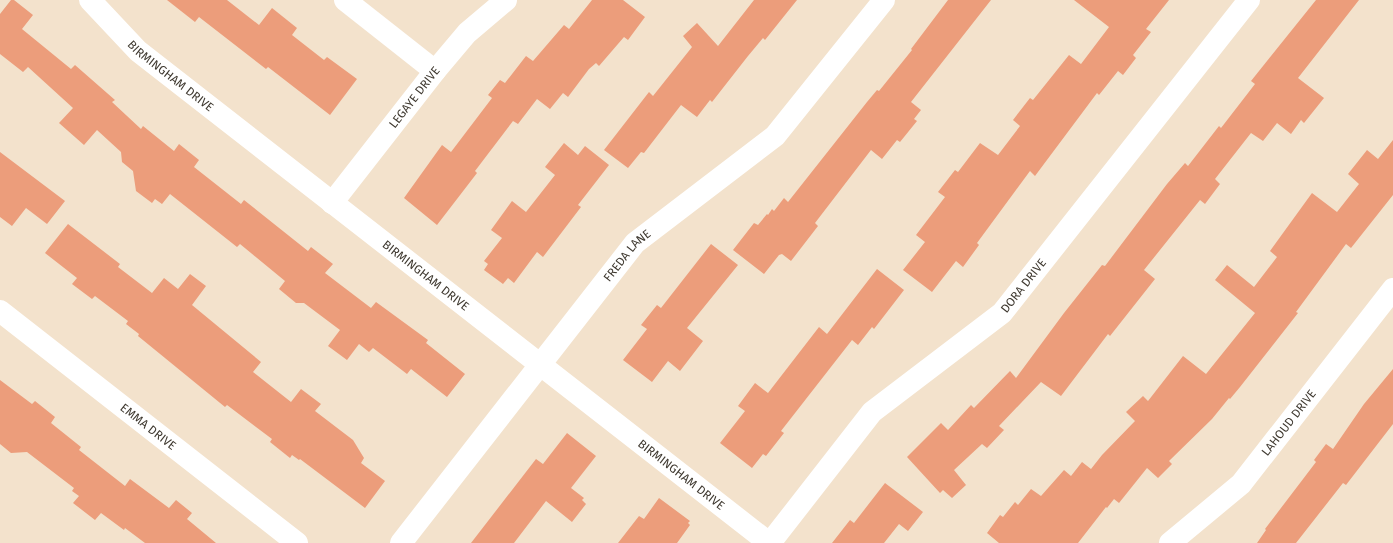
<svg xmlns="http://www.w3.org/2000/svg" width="1393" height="543" viewBox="0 0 1393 543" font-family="'Fira Sans',sans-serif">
<rect width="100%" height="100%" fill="#f3e2cc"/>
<!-- building -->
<g fill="#ec9d7b">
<polygon points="11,0 14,0 33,15 22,29 71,69 75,65 115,100 112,102 141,129 143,126 174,151 179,144 199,160 194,167 241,204 244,200 308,251 311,247 333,264 325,273 371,308 376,302 428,340 426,343 465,374 447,397 411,369 407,374 373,348 369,352 359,344 347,360 328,346 340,330 304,303 296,303 279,289 285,281 240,244 237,247 170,194 162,204 155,199 152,203 136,191 133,171 122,162 121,152 97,130 84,145 59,123 73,108 28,67 23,72 0,54 0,14"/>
<polygon points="167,0 227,0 259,25 272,8 297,28 292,35 324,60 327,57 357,79 330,115 268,67 266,69 199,17 195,22"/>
<polygon points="592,0 623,0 645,17 628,40 624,37 599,66 596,63 589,69 568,97 563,93 550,109 537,99 518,124 513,121 475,171 477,173 437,225 404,198 442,145 451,152 492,98 488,95 500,80 505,83 526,56 533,61 564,25 569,29"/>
<polygon points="754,0 797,0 765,40 763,38 748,56 712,102 710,100 697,117 681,105 644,153 641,152 628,168 604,150 649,92 653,96 692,47 683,36 697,23 718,46"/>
<polygon points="948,0 991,0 911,102 921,110 914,119 917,121 900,142 897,140 882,159 871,150 815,223 818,226 791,261 782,254 779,255 764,274 733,250 754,223 758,225 767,214 768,215 772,209 774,211 784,198 788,202 867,102 877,90 879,91 912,50 911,49"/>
<polygon points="1074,0 1169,0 1146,29 1151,32 1133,55 1136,58 1123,75 1118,71 1099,95 1097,93 1035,176 1030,171 977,243 979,245 963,267 956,261 932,292 903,270 925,242 916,235 945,197 938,192 955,170 958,172 980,143 998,155 1020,126 1013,120 1030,98 1033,100 1069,55 1081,64 1109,27"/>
<polygon points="1316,0 1359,0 1298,78 1324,98 1304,123 1301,120 1291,134 1277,123 1263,141 1251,133 1215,179 1220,184 1205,204 1200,200 1144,270 1155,279 1110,336 1108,334 1061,396 1041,382 999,426 1004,430 987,448 982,444 954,470 966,485 952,498 943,490 940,493 907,457 941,423 948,430 971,405 974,408 1010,371 1016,378 1064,313 1102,265 1105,266 1167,184 1185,163 1188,166 1219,126 1221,128 1255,84 1251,81"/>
<polygon points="1393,140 1393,195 1351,248 1346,244 1296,312 1298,313 1240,387 1230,399 1229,398 1212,419 1169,461 1172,464 1158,478 1147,468 1119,503 1114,499 1107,508 1106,507 1078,543 999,543 987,533 1000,515 1003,517 1015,502 1018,505 1031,489 1041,496 1064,470 1071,476 1082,462 1091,469 1102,455 1135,421 1126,412 1143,396 1148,401 1183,356 1206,374 1255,313 1215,280 1227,265 1254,287 1277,257 1270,251 1312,193 1337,212 1359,184 1348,174 1367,150 1378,159"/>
<polygon points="564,143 578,155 585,146 609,165 578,205 581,207 543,257 537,252 514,283 508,278 503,284 484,270 488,264 484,261 502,238 491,230 512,201 526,212 555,175 545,167"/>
<polygon points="0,152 65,201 47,224 26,208 12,226 0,217"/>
<polygon points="68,224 120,264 118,267 152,293 164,278 178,289 190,274 206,286 192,305 261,362 253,372 291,402 301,389 321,404 315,411 353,440 364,458 361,463 385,481 365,508 300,459 299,460 292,455 290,458 270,442 272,439 227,405 225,407 138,336 139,334 126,324 128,321 95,296 92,299 72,284 77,278 45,253"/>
<polygon points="711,244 738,265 687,328 703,341 680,371 668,361 652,382 623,360 647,329 641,325 657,305 661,308"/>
<polygon points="877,269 904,290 874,329 872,327 858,345 852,340 781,431 784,433 766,456 763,454 752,468 720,443 745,411 738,406 755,383 768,393 819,327 827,334"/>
<polygon points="1393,369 1393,424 1346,485 1343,483 1296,543 1257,543 1266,530 1265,529 1316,462 1314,460 1326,444 1333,449 1364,404"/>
<polygon points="0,380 32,404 35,401 55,417 51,423 81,447 79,450 125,486 130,479 169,508 176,500 192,513 187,519 216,543 145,543 125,528 124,530 101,513 95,520 73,503 79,496 72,491 74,488 27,452 11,453 0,444"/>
<polygon points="567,433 596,456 571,488 584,498 582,500 586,504 572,522 546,501 514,543 471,543 536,459 543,464"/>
<polygon points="885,483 923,512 908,531 899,524 884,543 832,543 850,520 854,523"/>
<polygon points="659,498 690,521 688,523 690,525 677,543 618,543 639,516 644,519"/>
</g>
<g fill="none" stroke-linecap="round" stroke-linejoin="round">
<!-- minor -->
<g stroke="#fff" stroke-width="22">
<polyline points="345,0 435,71"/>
<path id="s1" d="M332,203L435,71L467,33L506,0"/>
<path id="s2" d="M0,311L297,543"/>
<path id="s3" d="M401,543L635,243L775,136L884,0"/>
<path id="s4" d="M770,543L872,412L1002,313L1249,0"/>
<path id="s5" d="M1170,543L1241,484L1393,289"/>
</g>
<!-- secondary -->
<path stroke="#fff" stroke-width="22" id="s6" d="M90,0L138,51L769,543"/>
</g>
<g text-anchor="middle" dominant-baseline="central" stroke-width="3.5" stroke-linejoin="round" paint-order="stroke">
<!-- street labels -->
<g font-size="12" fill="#3f3930" stroke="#fdefde">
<text stroke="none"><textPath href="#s6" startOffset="111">BIRMINGHAM DRIVE</textPath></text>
<text stroke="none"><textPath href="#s1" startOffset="134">LEGAYE DRIVE</textPath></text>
<text stroke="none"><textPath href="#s3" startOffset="366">FREDA LANE</textPath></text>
<text stroke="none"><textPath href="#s6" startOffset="435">BIRMINGHAM DRIVE</textPath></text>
<text stroke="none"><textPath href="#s4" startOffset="364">DORA DRIVE</textPath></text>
<text stroke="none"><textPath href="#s5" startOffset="170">LAHOUD DRIVE</textPath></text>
<text stroke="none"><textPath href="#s2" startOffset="188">EMMA DRIVE</textPath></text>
<text stroke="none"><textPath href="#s6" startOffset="759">BIRMINGHAM DRIVE</textPath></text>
</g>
</g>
</svg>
